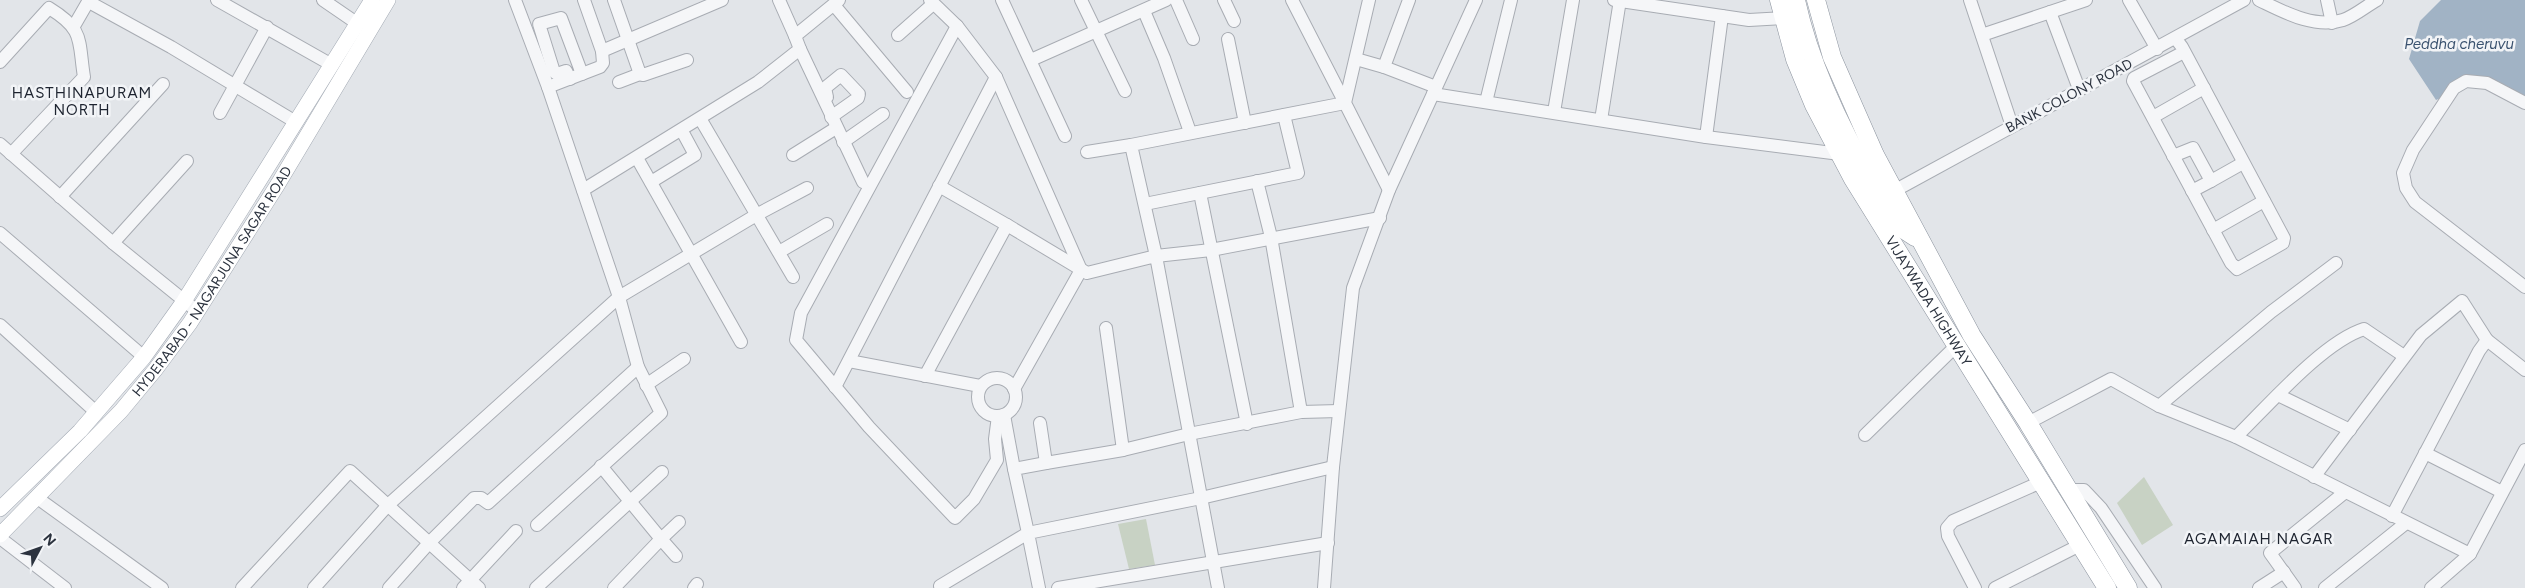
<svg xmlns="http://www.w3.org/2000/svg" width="2525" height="588" viewBox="0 0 2525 588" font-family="Figtree,sans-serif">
<rect width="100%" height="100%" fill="#e2e5e9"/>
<!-- green -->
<g fill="#c8d2c4">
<polygon points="2144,477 2173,525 2142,545 2117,503"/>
<polygon points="1146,519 1155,565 1129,569 1118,524"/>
</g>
<!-- water -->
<polygon fill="#a1b3c5" points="2441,0 2525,0 2525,96 2489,78 2436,100 2409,59 2420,21"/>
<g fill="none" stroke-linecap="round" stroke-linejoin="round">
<!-- minor casing -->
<g stroke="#a8acb3" stroke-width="14">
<g id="minor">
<polyline points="217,0 332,65"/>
<polyline points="323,0 358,24"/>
<polyline points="614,0 640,74 643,75 687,60"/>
<polyline points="779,0 795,36"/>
<polyline points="1002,0 1065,136"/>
<polyline points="1081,0 1125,91"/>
<polyline points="1176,0 1193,39"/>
<polyline points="1224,0 1234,21"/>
<polyline points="1292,0 1345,103 1131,145 1156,256 1211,250 1380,218"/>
<polyline points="1369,0 1345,103 1389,190"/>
<polyline points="1409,0 1384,67 1436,87"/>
<polyline points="1614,0 1749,20 1784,18"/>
<polyline points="1970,0 2012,126"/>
<polyline points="2129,0 2157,49"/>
<path d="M2259,0C2284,12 2314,29 2343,20C2355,16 2366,6 2377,0"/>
<polyline points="2327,0 2332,23"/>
<polyline points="89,2 171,47 294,121"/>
<polyline points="834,5 907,92"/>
<polyline points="1144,11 1164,58 1190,132"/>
<polyline points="2050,12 2079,89"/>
<polyline points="74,26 89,0"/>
<polyline points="957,26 801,313 796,340 869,427 955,518 974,499 997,460 995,439 998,416"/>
<polyline points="898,35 933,4"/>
<polyline points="1982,35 2086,0"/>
<polyline points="1228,39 1245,123"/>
<polyline points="2176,39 2182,47 2284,238 2283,243 2237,269 2231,263 2133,81 2134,78 2184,52"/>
<polyline points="800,49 863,182"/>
<polyline points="602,51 722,0"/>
<polyline points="1356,59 1384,67"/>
<polyline points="1031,60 1166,0"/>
<path d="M0,62L49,8C85,30 78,40 84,77L11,154"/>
<polyline points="996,77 1081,270 1014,389"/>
<polyline points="570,79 566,71 557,74 554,72 539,24 561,18 582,74"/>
<polyline points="619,82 640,74"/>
<polyline points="548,87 600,67 603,63 602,51 584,0"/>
<polyline points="1433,94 1706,137 1840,154"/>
<polyline points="825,99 827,97 825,88 841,75 859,94 858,98 831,117"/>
<polyline points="1486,102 1511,0"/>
<polyline points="2525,103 2487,83 2466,81 2454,88 2413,150 2403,173 2406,188 2415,202 2525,287"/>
<polyline points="1554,112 1573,0"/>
<polyline points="220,113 267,27"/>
<polyline points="2153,117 2204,88"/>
<polyline points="701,120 793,277"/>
<polyline points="1601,120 1620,0"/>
<polyline points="1706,137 1722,16"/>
<polyline points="843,142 883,114"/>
<polyline points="0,144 113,243 197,311"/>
<polyline points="1087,152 1131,145"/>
<polyline points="793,155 836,128"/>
<polyline points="2173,156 2193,148 2211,181 2192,191"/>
<polyline points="637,158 741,342"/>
<polyline points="1257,181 1271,237 1301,412"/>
<polyline points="2211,181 2243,163"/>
<polyline points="651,182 695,155 682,131"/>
<polyline points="583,190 758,82 800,49 795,36 839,0"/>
<polyline points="1894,191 2244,0"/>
<polyline points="1200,193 1247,424"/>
<polyline points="60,197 163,84"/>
<polyline points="1145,204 1298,173 1284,115"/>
<polyline points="1007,225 1087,273 1156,256 1218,588"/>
<polyline points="2213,230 2264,201"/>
<polyline points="0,233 144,357"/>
<polyline points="113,243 187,161"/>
<polyline points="779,252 827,224"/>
<polyline points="0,325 97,413"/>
<polyline points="1106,328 1123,450"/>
<polyline points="849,361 980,386"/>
<polyline points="925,376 1007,225 939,186"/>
<circle cx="997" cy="397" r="19"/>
<polyline points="646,385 684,359"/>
<polyline points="835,387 996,77 957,26 930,0"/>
<polyline points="2278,395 2350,430"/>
<polyline points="2159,406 2271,312 2336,263"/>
<polyline points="1004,415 1014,469"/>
<polyline points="1040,423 1046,463 1123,450 1189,434 1301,412 1339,411"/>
<polyline points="2028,423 2111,379 2159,406 2236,437 2470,554 2525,450"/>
<polyline points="1865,435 1955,347"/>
<path d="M2236,437C2268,406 2323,342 2364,329L2404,356"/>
<polyline points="2425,453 2502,492"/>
<polyline points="601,466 661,539 679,522"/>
<polyline points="2314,477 2421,335 2462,301 2487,340"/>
<polyline points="2069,490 2084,490 2101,508 2155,588"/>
<polyline points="36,497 162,588"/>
<polyline points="2392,516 2479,351 2487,340 2525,370"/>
<polyline points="537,525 661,413 638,367 619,297 758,214 807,188"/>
<polyline points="0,538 65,588"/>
<polyline points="940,586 1028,533 1014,469 1046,463"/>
<polyline points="242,588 350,471 479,588"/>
<polyline points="314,588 388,505 619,297 548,87 515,0"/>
<polyline points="389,588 429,543 474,498 481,498 488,503 638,367"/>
<polyline points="463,588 516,531"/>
<polyline points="536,588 662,472"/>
<polyline points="614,588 661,539 676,556"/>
<polyline points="694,588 697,584"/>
<polyline points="1039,588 1028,533 1201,498 1333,467"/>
<polyline points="1058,588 1328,543"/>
<polyline points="1324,588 1333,467 1353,288 1389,190 1476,0"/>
<polyline points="1975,588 1948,536 1947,528 1953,521 2041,482"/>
<polyline points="1995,588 2080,545"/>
<polyline points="2259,588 2284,572"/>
<polyline points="2295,588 2270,553 2344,493"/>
<polyline points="2325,588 2406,523"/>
<polyline points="2431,588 2470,554"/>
</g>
</g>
<!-- major casing -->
<g stroke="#a3aab4" stroke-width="16">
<g id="major">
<polyline points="0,509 80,431 144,357 184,301 372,0"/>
<path id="s1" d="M0,535L121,411L155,370L190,323L278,184L388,0"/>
</g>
</g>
<!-- highway casing -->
<g stroke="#8b939e" stroke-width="19">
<g id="highway">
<path id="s2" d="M1779,0L1795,59L1814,105L1853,179L2107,588"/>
<path d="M1796,0C1810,66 1841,129 1875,187C1882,200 1889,216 1899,226C1904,230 1910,234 1915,237"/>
<polyline points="1816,0 1832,57 1875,155 1972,336 2028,423 2128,588"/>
</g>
</g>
<!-- minor -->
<use href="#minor" stroke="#f5f6f8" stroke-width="12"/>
<!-- major -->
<use href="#major" stroke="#fff" stroke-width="15"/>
<!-- highway -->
<use href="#highway" stroke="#fff" stroke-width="18"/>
</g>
<g text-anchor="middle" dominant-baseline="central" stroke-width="5" stroke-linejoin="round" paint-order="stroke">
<!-- street labels -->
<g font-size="14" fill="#2c333f" stroke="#f2f4f7">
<text transform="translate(2069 96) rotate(-28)">BANK COLONY ROAD</text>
<text stroke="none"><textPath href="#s1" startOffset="332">HYDERABAD - NAGARJUNA SAGAR ROAD</textPath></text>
<text stroke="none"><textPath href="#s2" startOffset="338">VIJAYWADA HIGHWAY</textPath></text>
</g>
<!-- water labels -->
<g font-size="15" font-style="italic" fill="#3a526f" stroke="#f2f4f7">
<text x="2459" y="44">Peddha cheruvu</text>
</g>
<!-- neighbourhood labels -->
<g font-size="15" letter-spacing="1" fill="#1e2430" stroke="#f2f4f7">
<text x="82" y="93">HASTHINAPURAM<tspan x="82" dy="17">NORTH</tspan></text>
<text x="2259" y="539">AGAMAIAH NAGAR</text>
</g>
</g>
<!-- north arrow -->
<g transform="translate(40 548) rotate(49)" stroke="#f2f4f7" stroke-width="4" paint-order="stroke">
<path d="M0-4L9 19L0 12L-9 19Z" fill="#2c333f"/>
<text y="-8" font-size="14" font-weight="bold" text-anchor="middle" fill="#2c333f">N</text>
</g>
</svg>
